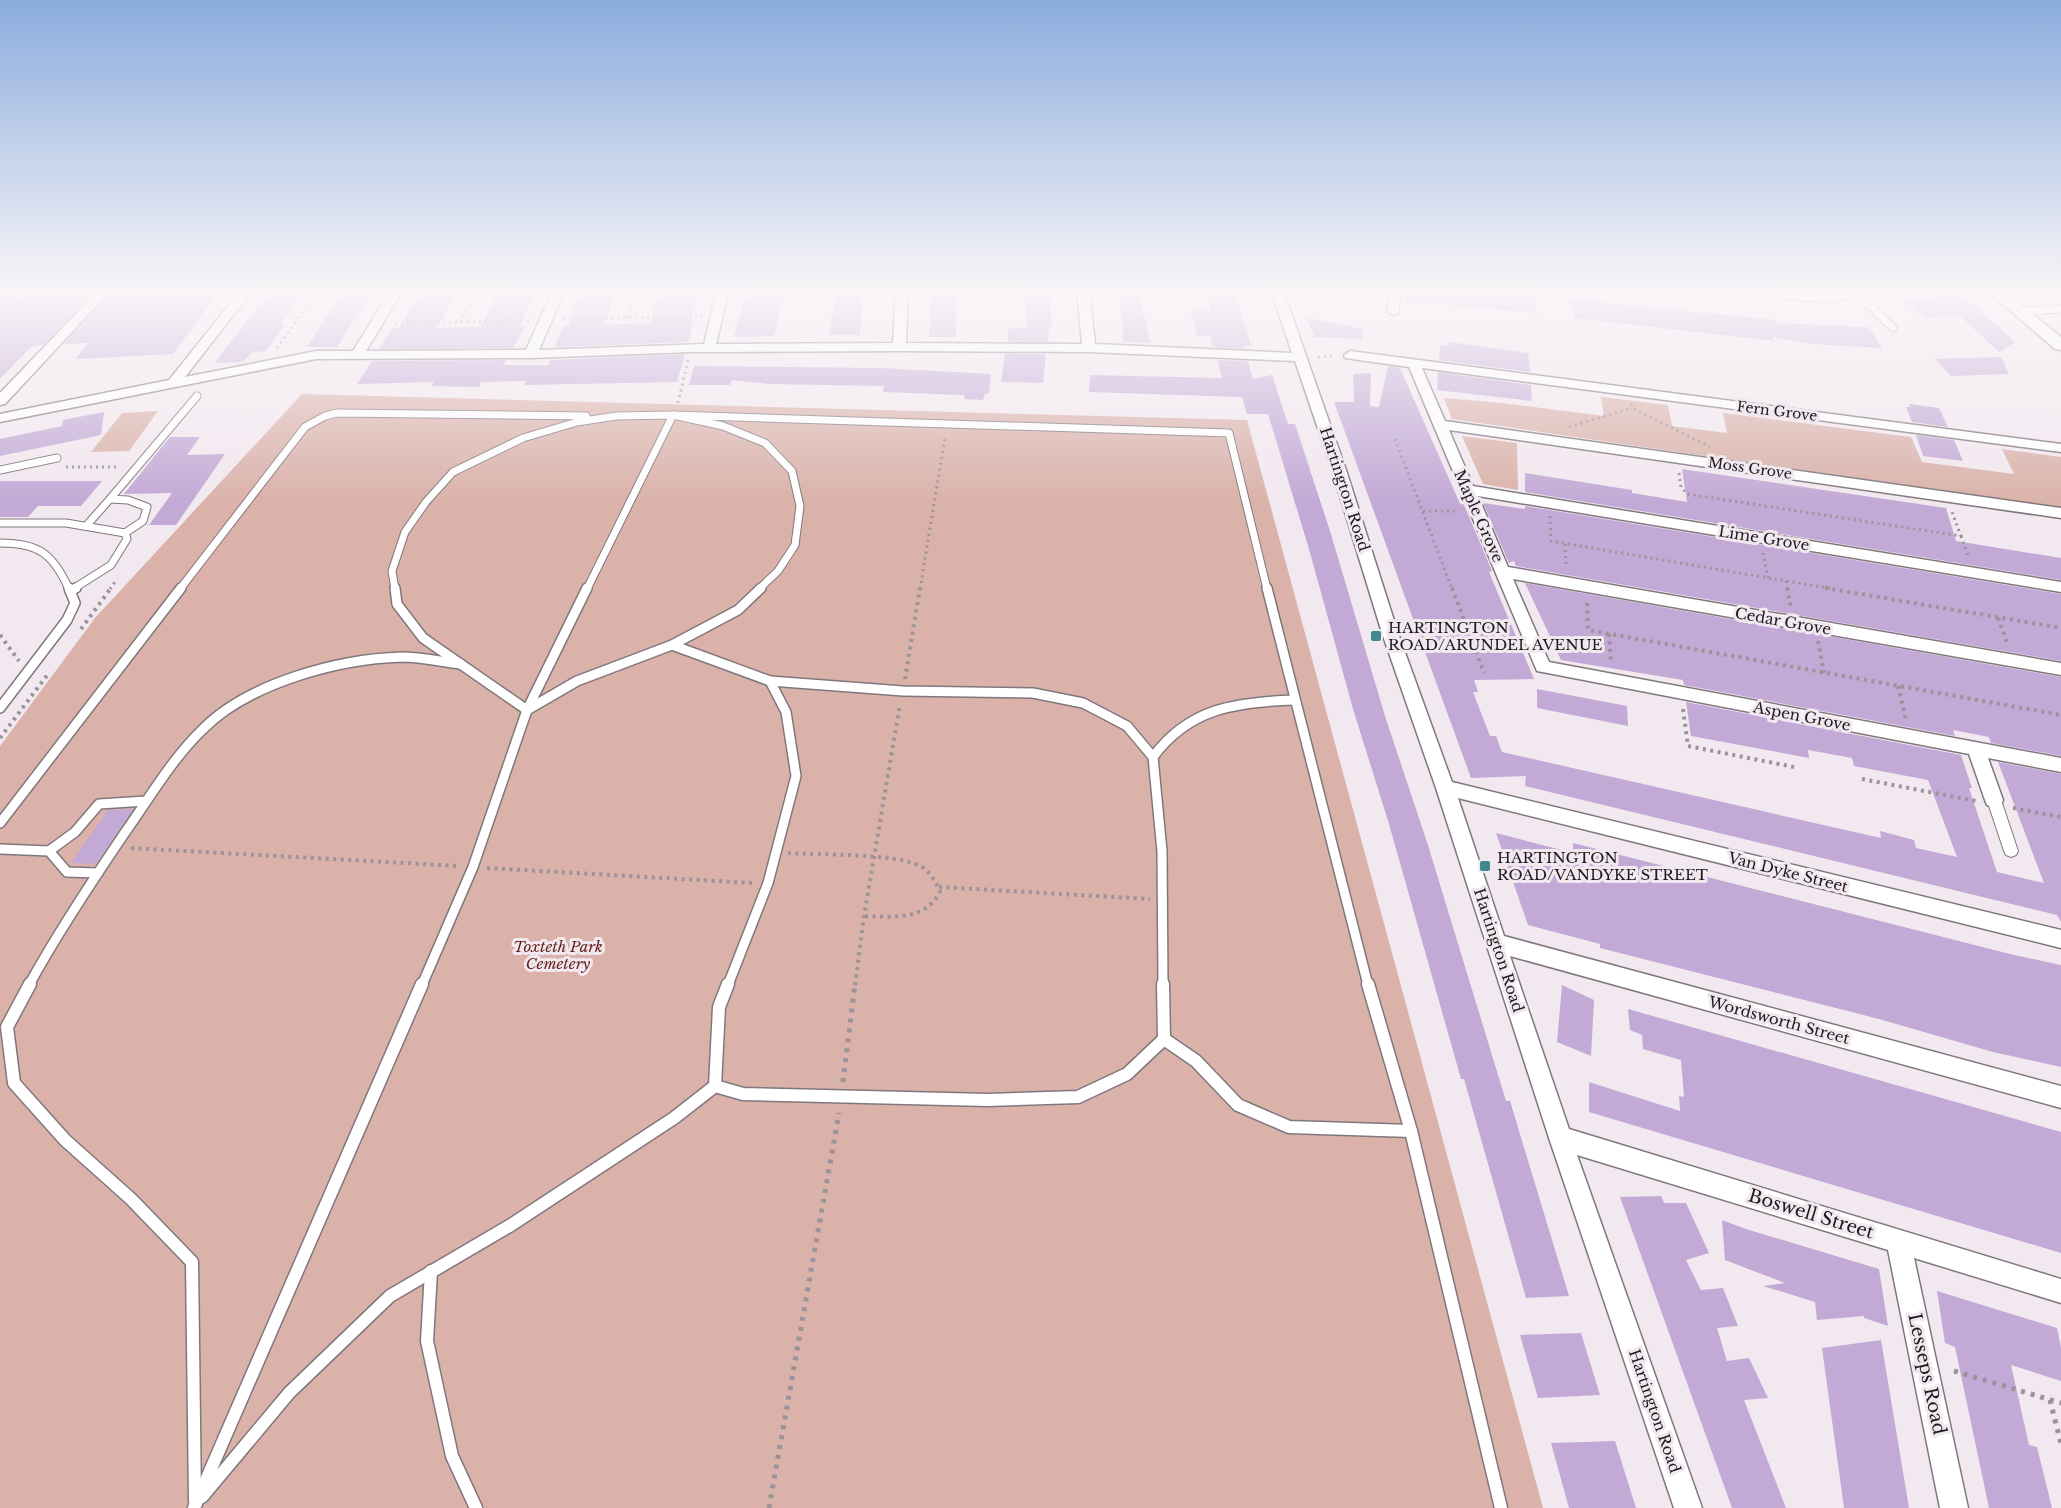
<svg xmlns="http://www.w3.org/2000/svg" width="2061" height="1508" viewBox="0 0 2061 1508" font-family="'Libre Baskerville',serif">
<rect width="100%" height="100%" fill="#f2e8ef"/>
<!-- green -->
<g fill="#dab2aa">
<polygon points="302,394 1247,420 1543,1508 0,1508 0,746 95,618"/>
<polygon points="1601,397 1668,405 1672,426 1727,433 1723,413 1911,437 1922,462 2014,474 2002,449 2061,457 2061,508 1452,419 1444,398 1502,403 1604,416"/>
<polygon points="158,411 129,451 91,452 122,413"/>
<polygon points="1462,436 1517,443 1518,490 1483,484"/>
</g>
<!-- building -->
<g fill="#c3aad6">
<polygon points="0,290 96,290 43,345 32,346 0,379"/>
<polygon points="113,290 220,290 173,354 76,359 88,343 64,344"/>
<polygon points="345,290 373,290 337,347 307,347"/>
<polygon points="421,290 458,290 437,328 481,327 499,290 537,290 520,326 525,326 513,348 379,349 392,328 399,328"/>
<polygon points="582,290 617,290 604,325 650,323 661,290 700,290 691,322 694,322 688,342 555,347 563,326 568,326"/>
<polygon points="747,290 785,290 774,336 734,337"/>
<polygon points="836,290 862,290 860,335 829,335"/>
<polygon points="932,290 955,290 956,337 929,337"/>
<polygon points="1025,290 1049,290 1052,327 1049,327 1048,342 1007,341 1009,328 1027,328"/>
<polygon points="1116,290 1137,290 1151,343 1123,342 1123,321"/>
<polygon points="1205,290 1234,290 1251,346 1244,346 1245,349 1213,347 1210,336 1197,337 1191,311 1211,311"/>
<polygon points="1406,290 1483,290 1535,296 1537,313 1405,301"/>
<polygon points="296,291 294,293 303,293 280,324 285,324 266,351 253,352 242,362 215,363 269,292"/>
<polygon points="1927,292 1960,292 2015,342 1999,352 1960,316 1925,317 1901,300 1933,300"/>
<polygon points="1570,299 1776,320 1777,323 1869,327 1882,348 1812,344 1772,337 1775,341 1575,318"/>
<polygon points="1306,318 1363,329 1362,339 1315,337"/>
<polygon points="1449,342 1528,353 1530,372 1439,360 1440,345 1449,346"/>
<polygon points="685,354 677,382 525,385 526,381 481,382 479,387 431,386 434,382 357,384 372,361 506,360 503,365 549,365 550,360"/>
<polygon points="1005,354 1046,354 1043,383 1001,382"/>
<polygon points="2001,357 2009,374 1951,376 1935,359"/>
<polygon points="1217,360 1248,361 1253,379 1272,375 1288,424 1295,424 1330,531 1385,716 1427,842 1506,1101 1510,1101 1569,1296 1526,1298 1464,1079 1461,1079 1389,824 1353,709 1309,549 1268,414 1247,414 1242,397 1089,392 1090,375 1222,378"/>
<polygon points="694,366 881,368 991,374 989,394 985,393 983,400 965,399 964,395 883,392 884,386 768,384 732,380 730,385 689,385"/>
<polygon points="1388,366 1400,368 1458,499 1462,500 1492,571 1489,572 1534,679 1474,680 1478,692 1473,692 1490,736 1496,736 1502,752 1881,838 1880,831 1914,840 1916,848 1957,857 1928,780 1854,766 1852,758 1808,750 1809,758 1691,736 1686,702 1961,755 1972,788 1969,788 1997,872 2044,883 1998,762 2061,774 2061,922 2057,915 1525,786 1526,776 1471,778 1334,402 1354,402 1353,374 1371,373 1370,406 1379,407"/>
<polygon points="1438,372 1531,385 1532,401 1437,390"/>
<polygon points="1909,404 1939,408 1948,427 1912,422 1906,407 1910,407"/>
<polygon points="104,412 101,435 0,456 0,439 62,426 63,420"/>
<polygon points="1916,435 1954,440 1963,461 1923,456"/>
<polygon points="170,437 200,437 187,455 225,454 176,525 149,525 172,493 124,494"/>
<polygon points="1682,469 1946,508 1956,541 2061,558 2061,580 1525,492 1525,473 1632,490 1632,493 1687,502"/>
<polygon points="0,481 102,481 81,506 38,506 28,517 0,517"/>
<polygon points="1483,503 1525,509 1525,506 2061,594 2061,661 1516,566 1514,561 1509,563"/>
<polygon points="1525,583 2061,677 2061,756 1991,743 1989,737 1953,730 1955,736 1684,685 1683,680 1561,660"/>
<polygon points="1537,689 1627,706 1628,726 1537,708"/>
<polygon points="133,809 96,864 71,863 108,810"/>
<polygon points="1496,833 1573,853 1573,843 2014,955 2061,965 2061,1067 1993,1052 1879,1019 1600,948 1600,944 1528,925"/>
<polygon points="1562,985 1594,1000 1591,1056 1557,1042"/>
<polygon points="1628,1009 2061,1132 2061,1253 1589,1112 1589,1082 1680,1111 1679,1096 1684,1097 1681,1060 1643,1049 1642,1035 1630,1030"/>
<polygon points="1661,1196 1664,1203 1686,1203 1709,1253 1686,1260 1701,1290 1723,1288 1738,1326 1717,1328 1727,1361 1749,1358 1768,1398 1744,1400 1786,1508 1732,1508 1620,1197"/>
<polygon points="1722,1220 1746,1229 1879,1269 1888,1326 1864,1318 1864,1316 1817,1320 1815,1302 1763,1286 1785,1283 1725,1260"/>
<polygon points="1937,1291 2057,1328 2061,1348 2061,1381 2011,1365 2029,1445 2037,1447 2052,1508 1989,1508 1955,1347 1945,1343"/>
<polygon points="1581,1333 1600,1395 1538,1398 1520,1335"/>
<polygon points="1881,1340 1909,1508 1844,1508 1822,1348"/>
<polygon points="1615,1441 1636,1508 1569,1508 1551,1443"/>
</g>
<g fill="none" stroke-linecap="round" stroke-linejoin="round">
<!-- service-far2 casing -->
<g stroke="#80777d" stroke-width="9">
<g id="service-far2">
<polyline points="1858,294 1893,328"/>
<polyline points="2020,311 2061,309"/>
<polyline points="0,470 57,458"/>
<polyline points="0,523 66,523 125,533 127,539 111,565 73,589"/>
<polyline points="86,526 110,499"/>
<polyline points="125,533 143,521 147,507 128,500 110,499 197,396"/>
<path d="M0,543C39,543 53,554 69,589"/>
<polyline points="180,589 305,427 325,416 337,413 586,416"/>
<polyline points="395,589 392,571 405,532 426,502 453,472 523,438 577,422 616,416 673,415 723,426 765,443 792,471 800,506 795,545 778,571 759,589"/>
<polyline points="587,589 673,415 1229,433 1267,589"/>
</g>
</g>
<!-- service-far1 casing -->
<g stroke="#80777d" stroke-width="12">
<g id="service-far1">
<polyline points="395,588 397,604 423,638 527,710 577,681 672,645 738,610 761,588"/>
<polyline points="1267,588 1368,985"/>
<polyline points="70,591 76,588"/>
<polyline points="672,645 770,681 786,712 796,776 768,883 728,985"/>
<polyline points="770,681 903,691 1033,693 1083,703 1127,726 1153,757 1162,851 1163,985"/>
<polyline points="0,708 67,620 75,603 69,588"/>
<path d="M1153,757C1189,708 1236,702 1294,700"/>
<polyline points="0,823 181,588"/>
<polyline points="0,849 49,851 67,872 98,873"/>
<polyline points="49,851 75,832 99,804 146,801"/>
<path d="M29,985C58,932 92,881 126,831C150,797 172,759 202,730C248,683 338,659 402,657C422,657 442,662 461,664"/>
<polyline points="422,985 473,867 527,710 587,588"/>
</g>
</g>
<!-- service casing -->
<g stroke="#80777d" stroke-width="15">
<g id="service">
<polyline points="30,984 7,1027 14,1083 65,1140 131,1199 192,1262 195,1501"/>
<polyline points="1368,984 1411,1131 1501,1508"/>
<polyline points="1164,1039 1196,1061 1238,1105 1289,1127 1411,1131"/>
<polyline points="715,1086 743,1094 988,1100 1078,1097 1127,1074 1164,1039 1163,984"/>
<polyline points="431,1271 427,1341 452,1456 476,1508"/>
<polyline points="202,1497 289,1393 390,1296 511,1225 674,1118 715,1086 719,1007 728,984"/>
<polyline points="194,1508 422,984"/>
</g>
</g>
<!-- pedestrian casing -->
<g stroke="#80777d" stroke-width="2">
<polygon id="pedestrian" points="1994,794 1999,796 2001,800 2018,851 2016,855 2011,857 2006,855 2004,851 1987,800 1989,796"/>
</g>
<!-- minor casing -->
<g stroke="#80777d" stroke-width="3">
<g id="minor">
<polygon points="99,290 111,290 5,404 0,405 0,393"/>
<polygon points="241,290 253,290 185,377 316,351 353,351 391,290 403,290 366,351 526,350 553,290 565,290 539,350 704,344 717,290 729,290 716,344 893,343 896,290 908,290 906,343 1082,344 1077,290 1089,290 1095,344 1292,353 1271,290 1283,290 1346,470 1398,633 1452,782 2061,930 2061,948 1458,798 1504,936 2061,1086 2061,1108 1510,956 1569,1129 2061,1279 2061,1303 1914,1258 1968,1508 1940,1508 1888,1250 1577,1155 1702,1508 1674,1508 1549,1138 1436,788 1382,633 1332,470 1295,361 1089,352 899,351 691,352 531,358 316,359 0,422 0,414 169,380"/>
<polygon points="1389,290 1401,290 1398,314 1390,314 1388,311"/>
<path d="M1719,290C1754,286 1790,296 1826,294C1843,294 1859,288 1876,290L1870,294L1826,302L1725,294Z"/>
<polygon points="1350,351 2061,444 2061,452 1422,368 1445,421 2061,508 2061,518 1449,430 1473,486 2061,582 2061,592 1478,496 1508,567 2061,663 2061,675 1513,579 1549,662 2061,758 2061,772 1988,758 2003,800 2001,805 1994,807 1987,805 1985,800 1969,754 1537,671 1409,367 1345,358 1344,355"/>
</g>
</g>
<!-- secondary casing -->
<g stroke="#80777d" stroke-width="3">
<polygon id="secondary" points="1986,290 2003,290 2061,337 2061,350 2055,349"/>
</g>
<!-- path-far2 -->
<g stroke="#9b9399" stroke-width="3" stroke-dasharray="2 4" stroke-linecap="butt">
<polyline points="627,318 637,290"/>
<polyline points="0,319 31,290"/>
<polyline points="563,319 703,316"/>
<polyline points="460,322 477,290"/>
<polyline points="395,323 529,321"/>
<polyline points="277,348 318,290"/>
<polyline points="1318,357 1334,356"/>
<polyline points="678,403 688,360"/>
<polyline points="1631,404 1632,408 1710,447"/>
<polyline points="1569,427 1632,408"/>
<polyline points="1395,439 1452,589"/>
<polyline points="66,467 118,467"/>
<polyline points="1679,473 1681,487 1687,494 1961,536 1952,512"/>
<polyline points="1423,511 1458,511"/>
<polyline points="1550,516 1551,541 1834,589"/>
<polyline points="1961,536 1969,558"/>
<polyline points="1565,544 1566,567"/>
<polyline points="1763,553 1768,578"/>
<polyline points="1786,581 1788,589"/>
<polyline points="110,589 117,579"/>
<polyline points="920,589 945,437"/>
</g>
<!-- path-far1 -->
<g stroke="#9b9399" stroke-width="4" stroke-dasharray="3 4.5" stroke-linecap="butt">
<polyline points="1452,588 1484,673"/>
<polyline points="1787,588 1791,607"/>
<polyline points="1825,588 2061,628"/>
<polyline points="1587,603 1588,630 2061,715"/>
<polyline points="1998,618 2008,645"/>
<polyline points="81,629 111,588"/>
<polyline points="1609,634 1611,663"/>
<polyline points="0,635 19,661"/>
<polyline points="1818,641 1824,673"/>
<polyline points="905,679 920,588"/>
<polyline points="1898,686 1906,720"/>
<polyline points="1683,709 1688,746 1794,767"/>
<polyline points="0,738 48,674"/>
<polyline points="1862,779 1976,801"/>
<polyline points="2013,808 2061,817"/>
<polyline points="131,848 459,866"/>
<path d="M788,853C818,855 896,853 920,866C930,871 935,881 940,891C926,921 893,917 864,916"/>
<polyline points="487,868 752,883"/>
<polyline points="939,887 1150,899"/>
<polyline points="855,985 864,916 900,704"/>
</g>
<!-- path -->
<g stroke="#9b9399" stroke-width="5" stroke-dasharray="4 6" stroke-linecap="butt">
<polyline points="843,1082 855,984"/>
<polyline points="1954,1371 2061,1403"/>
<polyline points="2050,1400 2061,1444"/>
<polyline points="769,1508 839,1113"/>
</g>
<!-- service-far2 -->
<use href="#service-far2" stroke="#fff" stroke-width="7"/>
<!-- service-far1 -->
<use href="#service-far1" stroke="#fff" stroke-width="9"/>
<!-- service -->
<use href="#service" stroke="#fff" stroke-width="12"/>
<!-- pedestrian -->
<use href="#pedestrian" fill="#fff" fill-rule="evenodd"/>
<!-- minor -->
<use href="#minor" fill="#fff" fill-rule="evenodd"/>
<!-- secondary -->
<use href="#secondary" fill="#fff" fill-rule="evenodd"/>
</g>
<!-- sky -->
<linearGradient id="sky" x2="0" y2="1"><stop stop-color="#8aacdd"/><stop offset="0.58" stop-color="#f9f5f8"/><stop offset="1" stop-color="#f9f5f8" stop-opacity="0"/></linearGradient>
<rect width="2061" height="501" fill="url(#sky)"/>
<!-- markers -->
<g fill="#40888e" stroke="#f2e8ef" stroke-width="2">
<rect x="1370" y="630" width="12" height="12" rx="3"/>
<rect x="1479" y="860" width="12" height="12" rx="3"/>
</g>
<g text-anchor="middle" dominant-baseline="central" stroke-width="6" stroke-linejoin="round" paint-order="stroke">
<!-- far-street labels -->
<g font-size="14" fill="#1e1a1d" stroke="#f2e8ef">
<text transform="translate(1777 411) rotate(7)">Fern Grove</text>
<text transform="translate(1750 468) rotate(8)">Moss Grove</text>
</g>
<!-- street labels -->
<g font-size="15" fill="#1e1a1d" stroke="#f2e8ef">
<text transform="translate(1345 489) rotate(72)">Hartington Road</text>
<text transform="translate(1479 516) rotate(66)">Maple Grove</text>
<text transform="translate(1764 538) rotate(9)">Lime Grove</text>
<text transform="translate(1783 621) rotate(10)">Cedar Grove</text>
<text transform="translate(1802 716) rotate(11)">Aspen Grove</text>
<text transform="translate(1788 872) rotate(14)">Van Dyke Street</text>
<text transform="translate(1499 950) rotate(72)">Hartington Road</text>
<text transform="translate(1779 1020) rotate(15)">Wordsworth Street</text>
<text transform="translate(1655 1411) rotate(71)">Hartington Road</text>
</g>
<!-- poi labels -->
<g font-size="15" fill="#1e1a1d" stroke="#f2e8ef" text-anchor="start">
<text x="1388" y="627">HARTINGTON<tspan x="1388" dy="17">ROAD/ARUNDEL AVENUE</tspan></text>
<text x="1497" y="857">HARTINGTON<tspan x="1497" dy="17">ROAD/VANDYKE STREET</tspan></text>
</g>
<!-- park labels -->
<g font-size="15" font-style="italic" fill="#611f16" stroke="#f2e8ef">
<text x="558" y="946">Toxteth Park<tspan x="558" dy="17">Cemetery</tspan></text>
</g>
<!-- near-street labels -->
<g font-size="18" fill="#1e1a1d" stroke="#f2e8ef">
<text transform="translate(1811 1214) rotate(17)">Boswell Street</text>
<text transform="translate(1927 1374) rotate(78)">Lesseps Road</text>
</g>
</g>
</svg>
